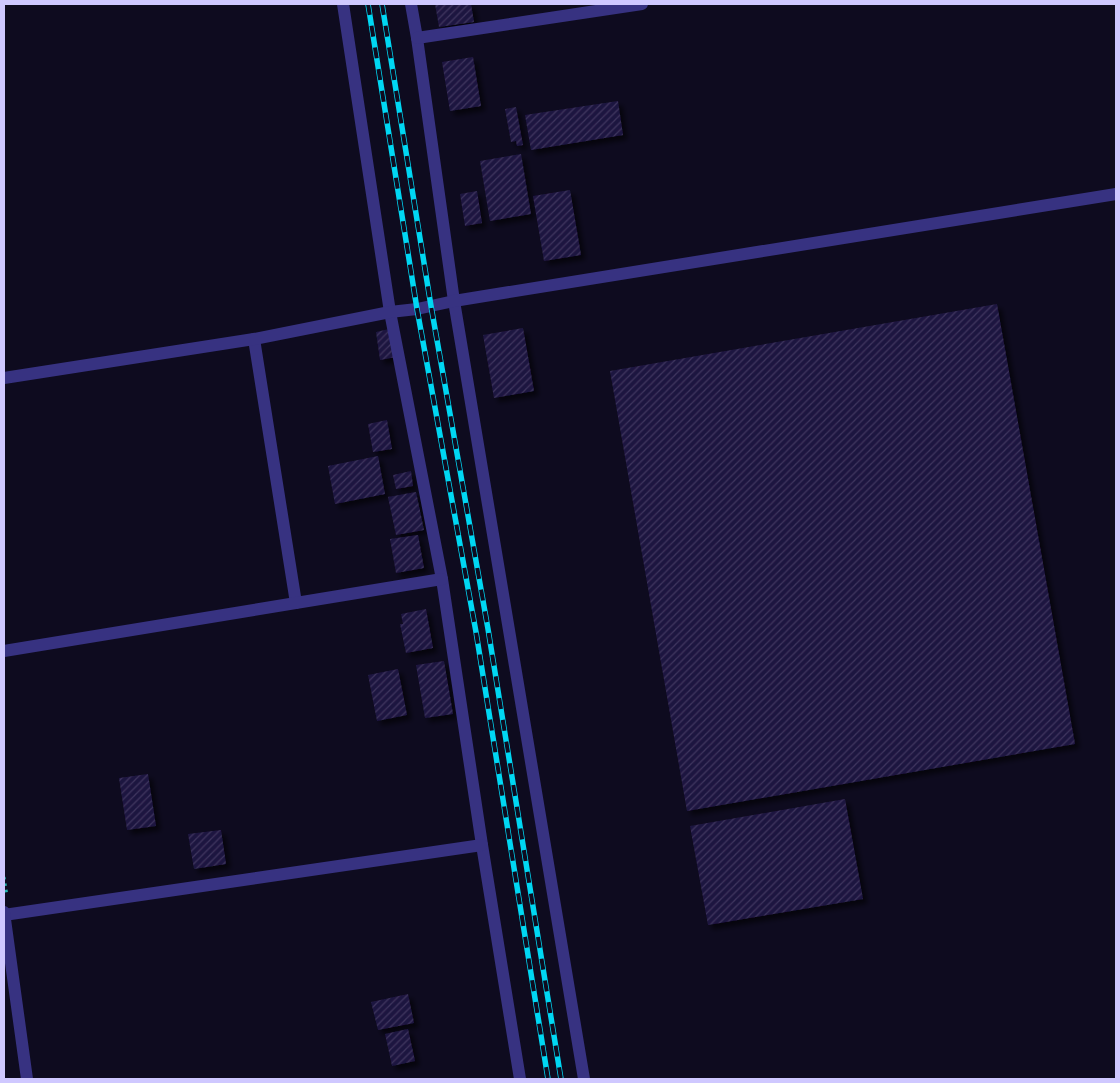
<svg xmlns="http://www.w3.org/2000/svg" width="1120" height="1083" viewBox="0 0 1120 1083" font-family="Manrope,sans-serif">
<defs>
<pattern id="building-hatch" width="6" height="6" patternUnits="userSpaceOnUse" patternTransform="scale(1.25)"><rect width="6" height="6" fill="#1f1641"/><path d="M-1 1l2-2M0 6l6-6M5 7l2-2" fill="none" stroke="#3e365e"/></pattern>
<filter id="shadow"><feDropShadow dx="4.5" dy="4.5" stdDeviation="2.5" flood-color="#0009"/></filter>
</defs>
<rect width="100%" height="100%" fill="#0e0b1f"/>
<!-- building -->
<g fill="url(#building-hatch)" filter="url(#shadow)">
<polygon points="435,4 471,4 474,22 439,27"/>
<polygon points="473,57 481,106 450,111 442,62"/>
<polygon points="618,101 623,135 531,150 525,115"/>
<polygon points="516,107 523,145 517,146 516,141 511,142 505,109"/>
<polygon points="521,154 531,214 490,221 480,161"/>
<polygon points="570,190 581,255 544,261 533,196"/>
<polygon points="477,191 482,223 465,226 460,194"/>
<polygon points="997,304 1075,744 687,811 610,371"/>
<polygon points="523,328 534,391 494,398 483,335"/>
<polygon points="389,329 396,357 380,360 376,332"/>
<polygon points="387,420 392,449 373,452 368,424"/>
<polygon points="378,456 385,494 335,504 328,466"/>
<polygon points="411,471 413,486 396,489 393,475"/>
<polygon points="416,492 424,530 396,535 388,497"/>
<polygon points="418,535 424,568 396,573 390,539"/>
<polygon points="426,609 433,648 406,653 400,624 403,624 401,614"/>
<polygon points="444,661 453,714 425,718 416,665"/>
<polygon points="398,669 407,715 377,721 368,675"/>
<polygon points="148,774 156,826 127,830 119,778"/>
<polygon points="845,799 863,899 708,925 690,826"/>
<polygon points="221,830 226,864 194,869 188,834"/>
<polygon points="408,994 414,1023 378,1030 371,1002"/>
<polygon points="408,1029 415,1061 392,1066 385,1034"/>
</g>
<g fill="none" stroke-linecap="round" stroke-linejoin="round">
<!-- path -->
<polyline stroke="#25b6b0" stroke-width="3" stroke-dasharray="2.5 4" stroke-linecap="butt" points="4,877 7,896"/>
<!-- minor -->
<g stroke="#373281" stroke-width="12">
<polyline points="343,4 390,312 442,579 482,845 520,1079"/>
<polyline points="411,4 417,38 454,301 584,1079"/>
<polyline points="417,38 642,4"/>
<polyline points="254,339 296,603"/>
<polyline points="4,651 442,579"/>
<polyline points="4,915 482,845"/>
</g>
<!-- tertiary -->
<g stroke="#373281" stroke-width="12">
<polyline points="4,378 254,339 390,312 417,309 454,301 1116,194"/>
<polyline points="4,912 27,1079"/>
</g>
<!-- rail casing -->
<g stroke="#00d7f3" stroke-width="5.5">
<g id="rail">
<polyline points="368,4 417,309 476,632 548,1079"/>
<polyline points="382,4 431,306 488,629 561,1079"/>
</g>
</g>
<!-- rail -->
<use href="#rail" stroke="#0e0b1f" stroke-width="4" stroke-dasharray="11" stroke-linecap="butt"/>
</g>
<!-- border -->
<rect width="1120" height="1083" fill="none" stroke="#cfc8ff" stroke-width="10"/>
</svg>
